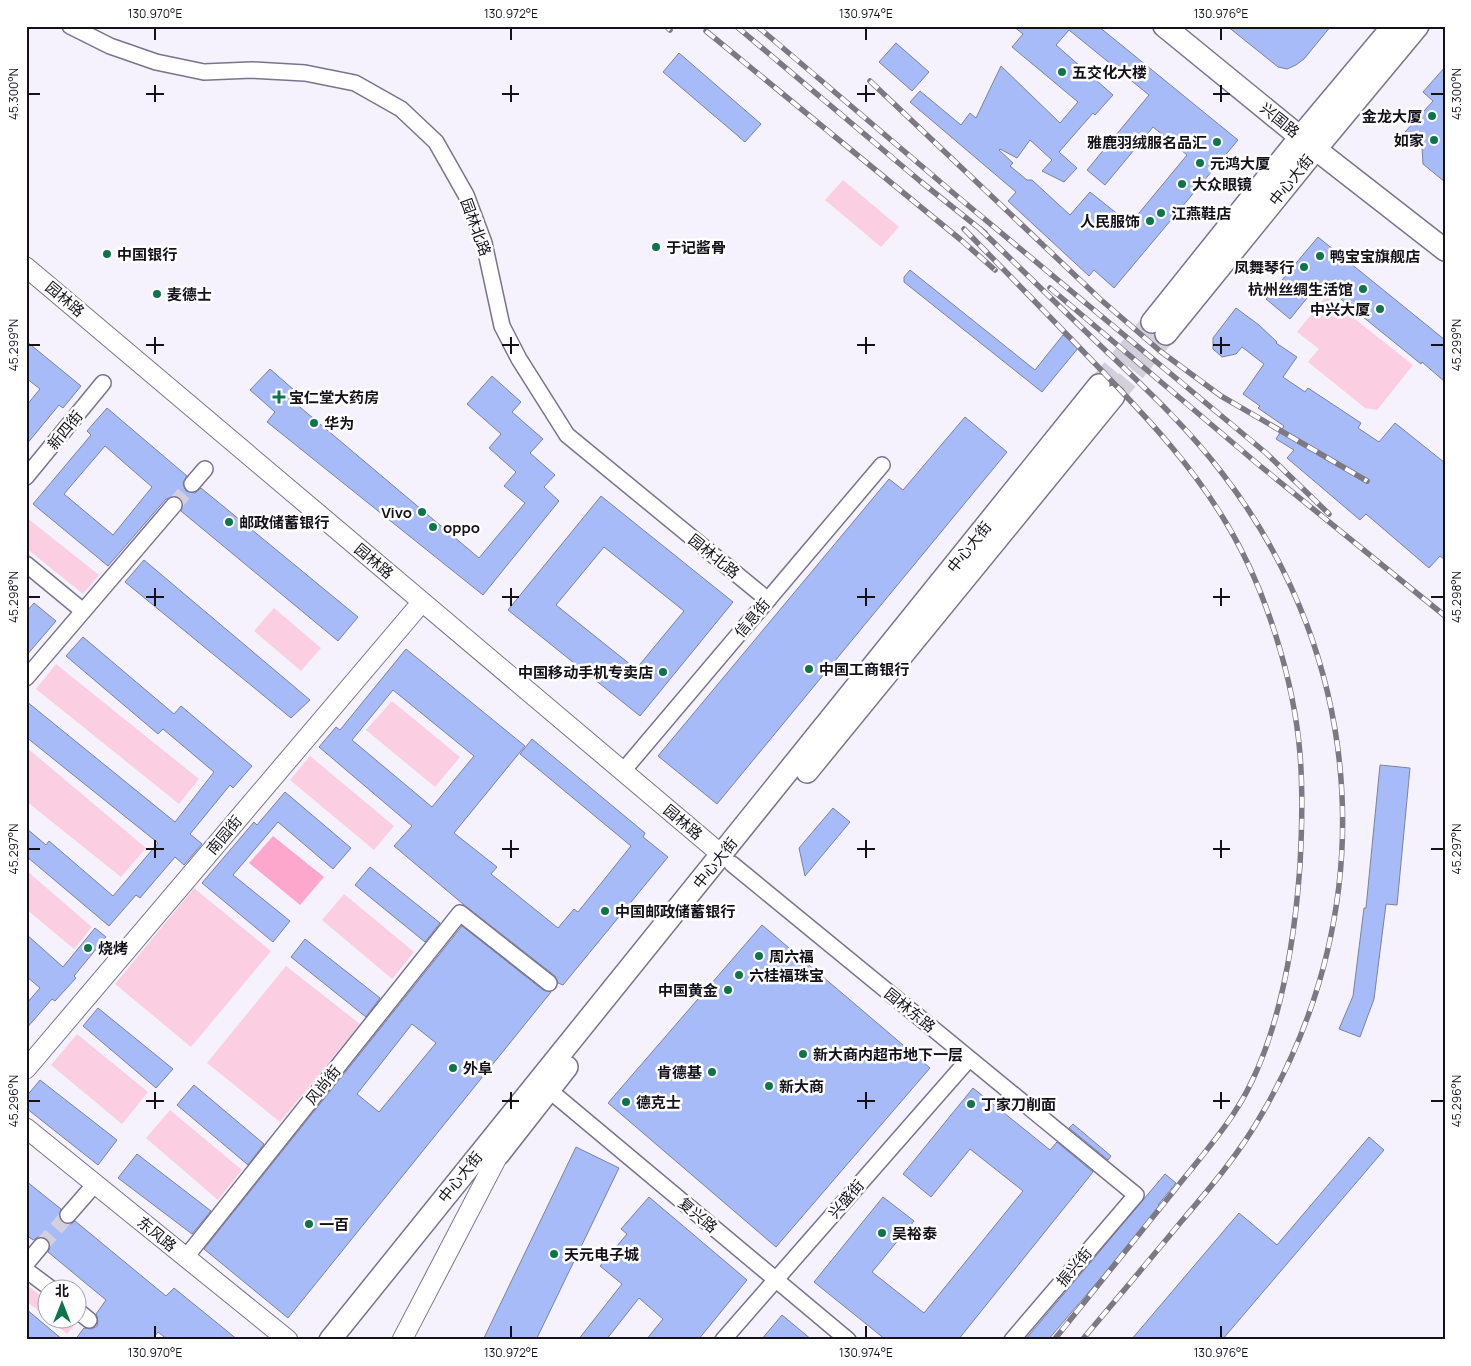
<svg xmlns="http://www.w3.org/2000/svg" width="1471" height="1366" viewBox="0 0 1471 1366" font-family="Manrope,'Noto Sans SC',sans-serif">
<rect width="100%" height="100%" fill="#f5f2fe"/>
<!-- green -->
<g fill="#fbcfe1">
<polygon points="843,180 899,227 881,247 825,200"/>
<polygon points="1326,296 1413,365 1377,410 1365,408 1308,362 1319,349 1297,332"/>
<polygon points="26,517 99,575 83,594 26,548"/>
<polygon points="274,608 321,648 301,671 254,631"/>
<polygon points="56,664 199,779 179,804 36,689"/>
<polygon points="392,701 460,757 435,787 366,730"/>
<polygon points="26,747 146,848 121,877 26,801"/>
<polygon points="310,756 394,826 374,850 290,780"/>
<polygon points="27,871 92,927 74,949 26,909"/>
<polygon points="194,888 271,951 191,1047 115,984"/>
<polygon points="344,894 414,952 392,979 322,920"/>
<polygon points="286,966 360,1024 280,1122 207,1063"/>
<polygon points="77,1034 148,1092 122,1124 51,1065"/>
<polygon points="170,1110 242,1170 218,1200 146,1138"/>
<polygon points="26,1284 47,1301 48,1318 26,1301"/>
<polygon points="48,1318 69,1319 75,1324 67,1334"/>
</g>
<!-- forest -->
<polygon fill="#fea7cd" points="273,836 324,877 300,905 249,863"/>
<!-- building -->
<g fill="#a6bbf8" stroke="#7a839d" fill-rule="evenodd">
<path d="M1013,26H1098L1238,140L1114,288L1094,270L1089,276L1008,201L1016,192L910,102L920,91L961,125L970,113L976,118L1001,66L1060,123L1078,102L1012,47L1023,34ZM1069,30L1149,95L1087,170L1105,185L1153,127L1187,155L1130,224L1090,192L1070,215L1032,180H1027L1010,166L1013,163L999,150L1000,149L1017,158L1030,140L1052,160L1042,171L1064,182L1077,168L1059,152L1093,113L1095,115L1113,95L1056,45Z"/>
<polygon points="1227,26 1331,26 1304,59 1296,65 1287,69 1278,67"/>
<polygon points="896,43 929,72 912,91 879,62"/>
<polygon points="679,53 761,124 745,142 663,72"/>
<polygon points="1445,67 1445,182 1423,164 1422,147 1405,132 1433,101 1423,92"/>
<polygon points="1318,237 1445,340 1445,382 1422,362 1421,364 1320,282 1290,319 1266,299"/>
<polygon points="910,270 1035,370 1063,335 1079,347 1042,392 904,282 904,277"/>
<polygon points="1236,308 1259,325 1277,342 1276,343 1297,357 1283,377 1305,392 1308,388 1361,423 1358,428 1379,442 1395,423 1445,463 1445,560 1440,556 1429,568 1366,514 1360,520 1287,458 1294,450 1276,439 1284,426 1258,408 1260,406 1243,394 1264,364 1242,347 1236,354 1222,357 1213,349 1213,338"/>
<polygon points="26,341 81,386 63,408 59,405 26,445 26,406 40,389 26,378"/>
<polygon points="270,369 294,390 288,397 479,558 525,503 504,486 516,472 489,448 501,434 467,404 492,376 521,402 512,412 543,439 530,453 555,475 544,487 559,501 483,595 267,422 275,412 250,390"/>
<path d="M107,408L187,476L183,483L186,491L195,493L201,488L358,617L338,641L181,511L183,502L180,498L176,496L166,499L108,566L33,504L91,435L87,431ZM105,446L152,487L113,535L64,494Z"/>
<polygon points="965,417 1007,452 717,804 658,756 889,479 903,490"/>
<path d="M601,496L733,602L640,716L508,610ZM604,547L684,611L636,669L556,605Z"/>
<polygon points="144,560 310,700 291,718 125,582"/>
<polygon points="34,603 56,621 26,656 26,612"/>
<polygon points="83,637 174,714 181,706 252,766 233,788 230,785 190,834 202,844 184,865 175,857 140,898 136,895 109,926 26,856 26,828 46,845 49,841 113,896 158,843 26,737 26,701 175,822 214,772 163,729 158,734 66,656"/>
<path d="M406,649L525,746L454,833L497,867L491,874L558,928L574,909L578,912L631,846L520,754L532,739L645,833L643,837L668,857L563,985L558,983L555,976L463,904L394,846L412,826L319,747L336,727L340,730ZM393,690L474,756L432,807L352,740Z"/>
<polygon points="1380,765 1410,768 1397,905 1386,904 1374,999 1360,1037 1339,1029 1353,996 1364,908 1366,908"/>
<polygon points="285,792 351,848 333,869 278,822 233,875 290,921 273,942 202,883 254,822 257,825"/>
<polygon points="833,808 850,822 805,876 799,848"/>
<polygon points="370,867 440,923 425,942 355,885"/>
<polygon points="762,925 930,1068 776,1247 608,1103"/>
<path d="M462,926L543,990L551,992L288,1318L204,1249ZM412,1024L436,1043L379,1112L357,1094Z"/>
<polygon points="95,928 106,937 74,976 76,978 55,1001 52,999 26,1029 26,1004 40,988 26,976 26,934 63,967"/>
<polygon points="305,939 380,998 366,1017 291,957"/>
<polygon points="98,1008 173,1069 156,1088 83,1026"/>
<polygon points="40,1080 117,1140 98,1165 26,1108 26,1097"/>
<polygon points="194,1085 264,1144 248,1165 177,1105"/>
<polygon points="973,1088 1050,1150 1057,1142 1093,1172 958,1340 886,1340 814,1282 883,1197 914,1221 872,1272 924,1313 1023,1191 970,1149 931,1197 903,1174"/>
<polygon points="1073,1124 1111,1156 1108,1160 1069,1128"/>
<polygon points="1369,1137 1384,1150 1222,1340 1131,1340 1239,1213 1277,1245"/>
<polygon points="576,1147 619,1168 536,1340 483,1340"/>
<polygon points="137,1154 211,1211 192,1234 118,1178"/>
<polygon points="1165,1174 1176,1183 1158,1205 1161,1207 1048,1340 1025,1340"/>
<polygon points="26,1181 61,1209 59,1218 62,1222 71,1224 75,1221 166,1296 174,1288 238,1340 168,1340 158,1332 152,1340 75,1340 84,1328 92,1329 97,1326 98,1321 96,1314 106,1300 48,1252 50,1247 50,1242 47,1239 38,1237 33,1240 26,1235"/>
<polygon points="649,1197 747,1280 698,1340 646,1340 663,1319 639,1298 606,1340 578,1340 622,1284 600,1266 627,1234 621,1229"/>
<polygon points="26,1309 63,1340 26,1340"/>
<polygon points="782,1315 812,1340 761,1340"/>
</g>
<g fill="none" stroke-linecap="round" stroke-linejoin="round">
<!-- minor-tunnel -->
<g stroke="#d3d0dc" stroke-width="15" stroke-dasharray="15 8" stroke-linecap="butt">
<polyline points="174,505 192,484"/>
<polyline points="41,1246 68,1215"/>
</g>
<!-- secondary-tunnel -->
<g stroke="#d3d0dc" stroke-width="21" stroke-dasharray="21 11" stroke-linecap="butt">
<polyline points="1099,385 1152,322"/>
<polyline points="1114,396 1166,334"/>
</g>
<!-- minor casing -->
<g stroke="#7a738d" stroke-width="18">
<g id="minor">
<polyline points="70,26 110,46 156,62 204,72 252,70 305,73 355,83 401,109 436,142 466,195 484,243 502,326 519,359 567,435 768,600"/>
<polyline points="26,477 103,383"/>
<polyline points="192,484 205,469"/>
<polyline points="26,564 83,611"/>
<polyline points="26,678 174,505"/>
<polyline points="623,771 882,465"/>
<polyline points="732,864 1136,1195 1012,1340"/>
<polyline points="549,1090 848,1340"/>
<polyline points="68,1215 95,1184"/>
<polyline points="186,1257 460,913 549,983"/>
<polyline points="26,1264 41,1246"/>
<polyline points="26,1270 50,1288"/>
<polyline points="78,1311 89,1320"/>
<polyline points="723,1340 969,1059"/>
</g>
</g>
<!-- tertiary casing -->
<g stroke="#7a738d" stroke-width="21">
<g id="tertiary">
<polyline points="26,267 722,855"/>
<polyline points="26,1069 422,602"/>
<polyline points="26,1128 288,1340"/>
<polyline points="402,1340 499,1154"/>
</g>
</g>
<!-- secondary casing -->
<g stroke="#7a738d" stroke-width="24">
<g id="secondary">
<polyline points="1164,26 1300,137 1445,250"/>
<polyline points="1152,322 1300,137 1393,26"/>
<polyline points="1166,334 1316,149 1418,26"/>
<polyline points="807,772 1114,396"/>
<polyline points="499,1154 567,1067"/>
<polyline points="330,1340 1099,385"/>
</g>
</g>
<!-- minor -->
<use href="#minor" stroke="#fff" stroke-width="15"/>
<!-- tertiary -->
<use href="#tertiary" stroke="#fff" stroke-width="19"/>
<!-- secondary -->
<use href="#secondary" stroke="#fff" stroke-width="21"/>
<!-- rail casing -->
<g stroke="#7c7983" stroke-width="5.5">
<g id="rail">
<polyline points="666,26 670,30"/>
<polyline points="736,26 920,181 985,233"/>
<polyline points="757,26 958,197 1266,453 1329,514"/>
<polyline points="706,31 961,240 995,270"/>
<polyline points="870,81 1100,299 1160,351 1221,396 1367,481"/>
<path d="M964,229C1011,277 1058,325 1105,374C1151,422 1194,468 1228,526C1266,590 1294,680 1300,754C1303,791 1302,828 1300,865C1295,936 1283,1016 1252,1081C1234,1120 1204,1153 1177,1187C1136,1238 1095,1289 1054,1340"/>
<path d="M980,229C1021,269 1062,309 1104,349C1145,388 1187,427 1222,473C1367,661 1382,907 1263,1112C1240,1153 1210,1188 1180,1223C1148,1262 1115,1301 1082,1340"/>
<polyline points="1050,288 1259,465 1445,616"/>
</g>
</g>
<!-- rail -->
<use href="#rail" stroke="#fff" stroke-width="4" stroke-dasharray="11" stroke-linecap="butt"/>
</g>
<!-- ticks -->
<path fill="none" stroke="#14111b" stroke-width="2" d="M155,28V40M511,28V40M866,28V40M1221,28V40M155,85V102M511,85V102M866,85V102M1221,85V102M28,94H40M146,94H164M502,94H519M857,94H875M1213,94H1230M1431,94H1444M155,337V354M511,337V354M866,337V354M1221,337V354M28,345H40M146,345H164M502,345H519M857,345H875M1213,345H1230M1431,345H1444M155,588V606M511,588V606M866,588V606M1221,588V606M28,597H40M146,597H164M502,597H519M857,597H875M1213,597H1230M1431,597H1444M155,840V858M511,840V858M866,840V858M1221,840V858M28,849H40M146,849H164M502,849H519M857,849H875M1213,849H1230M1431,849H1444M155,1092V1109M511,1092V1109M866,1092V1109M1221,1092V1109M28,1101H40M146,1101H164M502,1101H519M857,1101H875M1213,1101H1230M1431,1101H1444M155,1326V1338M511,1326V1338M866,1326V1338M1221,1326V1338"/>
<!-- markers -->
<g fill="#0e744b" stroke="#fff" stroke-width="2">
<circle cx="1062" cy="72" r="5"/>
<circle cx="1432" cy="116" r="5"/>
<circle cx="1434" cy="140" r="5"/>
<circle cx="1217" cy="142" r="5"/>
<circle cx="1200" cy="163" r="5"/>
<circle cx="1182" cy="184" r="5"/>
<circle cx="1161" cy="213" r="5"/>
<circle cx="1150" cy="221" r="5"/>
<circle cx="656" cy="247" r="5"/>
<circle cx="107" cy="254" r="5"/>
<circle cx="1320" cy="256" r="5"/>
<circle cx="1304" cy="267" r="5"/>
<circle cx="1363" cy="289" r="5"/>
<circle cx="157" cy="294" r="5"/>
<circle cx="1380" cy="309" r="5"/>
<path d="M276.5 389.5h5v5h5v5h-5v5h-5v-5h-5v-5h5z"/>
<circle cx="314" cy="423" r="5"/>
<circle cx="422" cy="512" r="5"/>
<circle cx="229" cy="522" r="5"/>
<circle cx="433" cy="527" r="5"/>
<circle cx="809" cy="669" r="5"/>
<circle cx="663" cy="672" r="5"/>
<circle cx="605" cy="911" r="5"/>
<circle cx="88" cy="948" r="5"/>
<circle cx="759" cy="956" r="5"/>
<circle cx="739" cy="975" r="5"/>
<circle cx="728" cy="990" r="5"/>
<circle cx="803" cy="1054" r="5"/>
<circle cx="453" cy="1068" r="5"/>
<circle cx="712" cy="1072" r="5"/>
<circle cx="769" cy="1086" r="5"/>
<circle cx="626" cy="1102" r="5"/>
<circle cx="971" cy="1104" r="5"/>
<circle cx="309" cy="1224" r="5"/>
<circle cx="882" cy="1233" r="5"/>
<circle cx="554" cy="1254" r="5"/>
</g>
<g text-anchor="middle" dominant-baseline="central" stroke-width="5" stroke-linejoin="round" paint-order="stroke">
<!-- poi labels -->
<g font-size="15" font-weight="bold" fill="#14111b" stroke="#fff" text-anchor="start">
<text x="1072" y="72">五交化大楼</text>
<text x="1422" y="116" text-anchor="end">金龙大厦</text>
<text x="1424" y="140" text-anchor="end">如家</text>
<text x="1207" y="142" text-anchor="end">雅鹿羽绒服名品汇</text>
<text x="1210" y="163">元鸿大厦</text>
<text x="1192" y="184">大众眼镜</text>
<text x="1171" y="213">江燕鞋店</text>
<text x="1140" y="221" text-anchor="end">人民服饰</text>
<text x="666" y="247">于记酱骨</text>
<text x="117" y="254">中国银行</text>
<text x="1330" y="256">鸭宝宝旗舰店</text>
<text x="1294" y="267" text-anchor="end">凤舞琴行</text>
<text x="1353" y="289" text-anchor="end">杭州丝绸生活馆</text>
<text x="167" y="294">麦德士</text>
<text x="1370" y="309" text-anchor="end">中兴大厦</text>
<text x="289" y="397">宝仁堂大药房</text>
<text x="324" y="423">华为</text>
<text x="412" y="512" text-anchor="end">Vivo</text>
<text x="239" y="522">邮政储蓄银行</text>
<text x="443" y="527">oppo</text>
<text x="819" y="669">中国工商银行</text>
<text x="653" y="672" text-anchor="end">中国移动手机专卖店</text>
<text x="615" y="911">中国邮政储蓄银行</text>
<text x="98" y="948">烧烤</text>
<text x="769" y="956">周六福</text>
<text x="749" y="975">六桂福珠宝</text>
<text x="718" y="990" text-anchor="end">中国黄金</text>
<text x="813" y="1054">新大商内超市地下一层</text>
<text x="463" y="1068">外阜</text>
<text x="702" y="1072" text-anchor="end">肯德基</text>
<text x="779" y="1086">新大商</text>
<text x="636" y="1102">德克士</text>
<text x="981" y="1104">丁家刀削面</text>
<text x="319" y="1224">一百</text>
<text x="892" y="1233">吴裕泰</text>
<text x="564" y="1254">天元电子城</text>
</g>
<!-- street labels -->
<g font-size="15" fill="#14111b" stroke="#fff">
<text transform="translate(1280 120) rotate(39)">兴国路</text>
<text transform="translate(1291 180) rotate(-51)">中心大街</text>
<text transform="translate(476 227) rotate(70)">园林北路</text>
<text transform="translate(65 299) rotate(40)">园林路</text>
<text transform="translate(65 430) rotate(-51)">新四街</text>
<text transform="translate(969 547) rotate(-51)">中心大街</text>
<text transform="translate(714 556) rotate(39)">园林北路</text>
<text transform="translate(374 561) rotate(40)">园林路</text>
<text transform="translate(752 618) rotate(-50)">信息街</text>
<text transform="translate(683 822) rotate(40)">园林路</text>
<text transform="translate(224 835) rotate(-50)">南园街</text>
<text transform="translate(715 863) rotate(-51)">中心大街</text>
<text transform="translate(910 1010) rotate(39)">园林东路</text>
<text transform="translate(323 1085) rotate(-51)">风尚街</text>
<text transform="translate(460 1177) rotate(-51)">中心大街</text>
<text transform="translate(846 1199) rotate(-49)">兴盛街</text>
<text transform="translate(698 1215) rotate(40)">复兴路</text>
<text transform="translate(157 1234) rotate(39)">东风路</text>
<text transform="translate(1074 1267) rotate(-50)">振兴街</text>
</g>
</g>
<!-- border -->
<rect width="1471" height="1366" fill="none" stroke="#ffffff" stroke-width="55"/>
<!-- north arrow -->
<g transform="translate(62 1304)"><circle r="24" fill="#ffffff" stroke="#a1a0a4"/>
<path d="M0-4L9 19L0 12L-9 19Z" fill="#0e744b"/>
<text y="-8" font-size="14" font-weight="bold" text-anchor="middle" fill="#14111b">北</text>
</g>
<rect x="28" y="28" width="1416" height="1310" fill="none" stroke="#14111b" stroke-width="2"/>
<g font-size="12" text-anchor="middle" fill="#14111b">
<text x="155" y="18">130.970°E</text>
<text x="511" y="18">130.972°E</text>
<text x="866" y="18">130.974°E</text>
<text x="1221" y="18">130.976°E</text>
<text transform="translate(14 94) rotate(-90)" y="4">45.300°N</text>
<text transform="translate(1457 94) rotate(-90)" y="4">45.300°N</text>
<text transform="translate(14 345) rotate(-90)" y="4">45.299°N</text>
<text transform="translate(1457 345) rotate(-90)" y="4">45.299°N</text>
<text transform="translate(14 597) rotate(-90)" y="4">45.298°N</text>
<text transform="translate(1457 597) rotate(-90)" y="4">45.298°N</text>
<text transform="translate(14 849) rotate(-90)" y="4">45.297°N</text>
<text transform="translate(1457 849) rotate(-90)" y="4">45.297°N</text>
<text transform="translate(14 1101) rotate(-90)" y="4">45.296°N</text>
<text transform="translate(1457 1101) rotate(-90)" y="4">45.296°N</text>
<text x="155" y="1357">130.970°E</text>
<text x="511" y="1357">130.972°E</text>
<text x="866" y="1357">130.974°E</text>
<text x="1221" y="1357">130.976°E</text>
</g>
</svg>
